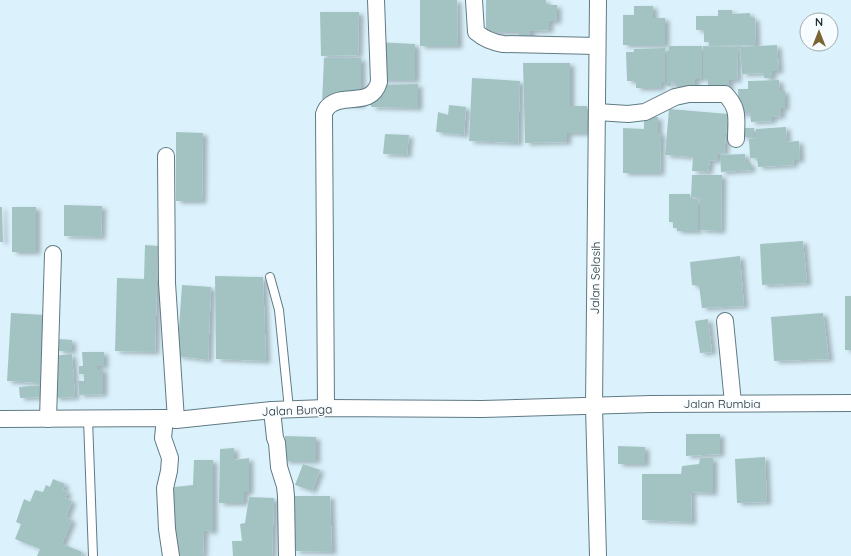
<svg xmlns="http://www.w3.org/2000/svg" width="851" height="556" viewBox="0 0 851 556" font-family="Quicksand,sans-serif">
<defs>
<filter id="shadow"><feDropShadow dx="4.5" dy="2.5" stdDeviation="2" flood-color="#0004"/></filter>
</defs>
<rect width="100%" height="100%" fill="#dbf2fc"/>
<!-- building -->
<g fill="#a3c3c3" filter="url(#shadow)">
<polygon points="420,0 457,0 458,46 420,46"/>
<polygon points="486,0 546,0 546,5 557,5 557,21 549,21 549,30 530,31 530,37 519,37 519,32 486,32"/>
<polygon points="634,6 653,6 653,18 665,18 665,45 623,45 623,15 634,15"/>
<polygon points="718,10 732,10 732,14 750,13 750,18 755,18 756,45 709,46 709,42 704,42 704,30 696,30 696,16 718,16"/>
<polygon points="320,12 359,12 358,55 321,56"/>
<polygon points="374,42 415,44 415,80 374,80"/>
<polygon points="777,45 779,71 772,71 772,78 764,78 764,73 742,74 740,47"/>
<polygon points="669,46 702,46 702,79 695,79 695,86 690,86 690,87 676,87 676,81 671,81 671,86 667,86 667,51 669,51"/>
<polygon points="703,46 738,47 737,80 729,80 729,89 708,89 708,79 703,79"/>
<polygon points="665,48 665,83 660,83 661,88 636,88 636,81 627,81 626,52 634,52 634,49"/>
<polygon points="324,58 361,58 361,105 322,103"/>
<polygon points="523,63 570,63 570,106 587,106 587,133 567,133 567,142 525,143"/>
<polygon points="472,78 520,81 518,143 469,141"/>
<polygon points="779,80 780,91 785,91 785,108 781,108 781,116 772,117 772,121 751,122 750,113 739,114 738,89 748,89 748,81"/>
<polygon points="418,84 418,108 371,107 372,85"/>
<polygon points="449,105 466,107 464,135 436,132 438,112 448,115"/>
<polygon points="669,109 728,114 724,154 718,153 718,161 710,160 708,172 692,171 693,157 665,155"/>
<polygon points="644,117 658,117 658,133 661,133 660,173 623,173 623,128 644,129"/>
<polygon points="786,127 787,142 799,141 800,160 793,160 794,165 758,167 757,158 750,158 749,139 756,138 756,129"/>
<rect x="742" y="128" width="12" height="9"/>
<polygon points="176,132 203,133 202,201 176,201"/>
<polygon points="385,134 409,135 407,155 383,154"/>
<polygon points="745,154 746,163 751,163 751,170 721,172 720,155"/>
<polygon points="692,175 722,175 721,231 700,230 700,197 691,197"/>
<polygon points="669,194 690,194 690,199 698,199 698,231 677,231 677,228 673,228 673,222 669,222"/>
<polygon points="64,205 102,206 101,237 64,236"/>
<polygon points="0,207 2,207 3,242 0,242"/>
<rect x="12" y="207" width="24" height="45"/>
<polygon points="803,241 807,283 762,285 760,244"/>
<polygon points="145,245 158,246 155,352 115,351 117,278 144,279"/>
<polygon points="740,256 744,306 702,308 699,286 692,285 690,262"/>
<polygon points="215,276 263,277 266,361 216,359"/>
<polygon points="182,285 211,287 208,360 177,356"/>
<rect x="845" y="296" width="6" height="54"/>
<polygon points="11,313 44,315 41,383 7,381"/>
<polygon points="823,313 829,359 774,361 771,317"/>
<polygon points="708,319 712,352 700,353 695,321"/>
<polygon points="59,339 72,340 72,351 58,351"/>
<polygon points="82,352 104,352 104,366 97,366 97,369 103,369 103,394 79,395 78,381 84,381 84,374 79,374 79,366 83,366"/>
<polygon points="72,354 75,397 55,398 52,356"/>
<polygon points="43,385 43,397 20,398 19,387"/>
<polygon points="686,434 720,434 720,454 686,456"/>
<polygon points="285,436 316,437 316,461 284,461"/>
<polygon points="618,446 645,447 645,464 618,464"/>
<polygon points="234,448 234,460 249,458 249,492 244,492 244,503 219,503 220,449"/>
<polygon points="765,457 767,502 737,503 735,459"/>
<polygon points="700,458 713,458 713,493 691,492 692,522 642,520 642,474 681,474 682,466 699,464"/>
<polygon points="194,460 213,460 213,532 204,530 203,556 163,556 165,488 193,485"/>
<polygon points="303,464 320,470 312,491 295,485"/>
<polygon points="53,479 65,484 63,490 68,492 65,498 72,501 66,517 72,520 62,544 82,552 81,556 37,556 40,549 15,539 21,524 16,522 24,499 30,502 35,490 43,492 46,485 50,487"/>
<polygon points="295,496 330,496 332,552 295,551"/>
<polygon points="249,497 274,498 272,556 233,556 232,541 242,541 240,524 245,523"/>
</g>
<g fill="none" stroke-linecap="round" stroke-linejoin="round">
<!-- lane casing -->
<g stroke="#607a85" stroke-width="10">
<g id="lane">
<polyline points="270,277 279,310 289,409"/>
<polyline points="88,419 93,556"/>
</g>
</g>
<!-- street casing -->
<g stroke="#607a85" stroke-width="18">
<g id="street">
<path d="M474,0L476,32C484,39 491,42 503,44L597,46"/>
<polyline points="598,0 594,407 598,556"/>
<path d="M597,112L628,114L645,112L675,97L689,94H725C740,109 736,120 736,139"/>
<polyline points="166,156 167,283 176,420"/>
<polyline points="725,321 733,403"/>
<path d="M326,408L324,114C325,111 327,107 329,106C343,92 371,109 379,82L376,0"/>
<polyline points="272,410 275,438 277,443 279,467 285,486 286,496 287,556"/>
<polyline points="165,418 163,438 170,458 169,471 165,488 167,529 171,556"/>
<polyline points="0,419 165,418 176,420 272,410 326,408 482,409 651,404 851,403"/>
<polyline points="48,419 53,254"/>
</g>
</g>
<!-- lane -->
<use href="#lane" stroke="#fff" stroke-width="8"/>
<!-- street -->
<use href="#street" stroke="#fff" stroke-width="16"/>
</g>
<g text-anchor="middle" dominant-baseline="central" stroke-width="3.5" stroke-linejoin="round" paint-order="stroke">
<!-- street labels -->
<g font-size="12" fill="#222d31" stroke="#f6fcff">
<text transform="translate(595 278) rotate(-89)">Jalan Selasih</text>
<text x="722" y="403">Jalan Rumbia</text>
<text transform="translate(297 410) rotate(-2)">Jalan Bunga</text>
</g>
</g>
<!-- north arrow -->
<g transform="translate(819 32)"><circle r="19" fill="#f6fcff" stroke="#a1a9ad"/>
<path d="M0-3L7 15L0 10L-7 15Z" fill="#7a6433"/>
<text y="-6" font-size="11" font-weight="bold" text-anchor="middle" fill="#222d31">N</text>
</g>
</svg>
